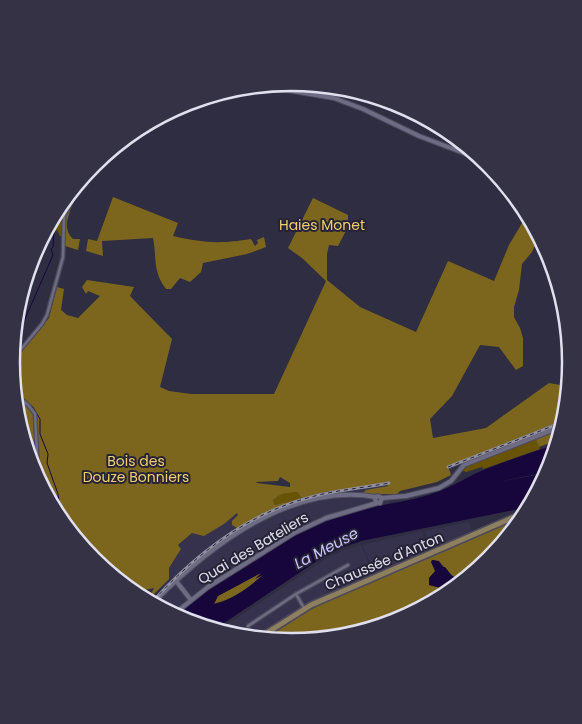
<svg xmlns="http://www.w3.org/2000/svg" width="582" height="724" viewBox="0 0 582 724" font-family="Poppins,sans-serif">
<rect width="100%" height="100%" fill="#2f2d42"/>
<!-- built -->
<g fill="#36324e">
<polygon points="559,422 558,426 449,470 447,466"/>
<polygon points="387,483 388,486 362,493 388,495 389,504 349,513 321,523 294,535 245,564 198,597 177,616 153,599 163,588 155,581 169,568 181,550 178,546 197,529 230,508 269,511 302,498 325,492"/>
<polygon points="468,522 473,532 433,550 425,531"/>
<polygon points="421,531 430,550 375,574 362,545"/>
<polygon points="361,545 374,575 306,603 259,635 228,629 226,625 327,558 344,550"/>
</g>
<!-- green -->
<g fill="#695403">
<polygon points="97,161 83,185 70,200 64,216 62,236 60,236 57,230 55,231 52,227 93,164"/>
<polygon points="558,426 535,436 540,449 483,469 482,467 466,472 460,469 460,465"/>
<polygon points="297,492 302,498 285,505 285,502 275,505 273,500 282,494"/>
</g>
<!-- forest -->
<g fill="#7c661d" fill-rule="evenodd">
<path d="M74,197C72,211 60,226 73,239H80L78,250L65,246V216Z"/>
<path d="M113,197L178,223L173,236C204,243 220,244 251,239L255,246L258,243L257,240L264,237L266,247L247,254L203,263L201,272L190,282L180,278L171,289H166C152,271 157,257 153,238L102,241L103,256L86,251L88,239L97,241Z"/>
<path d="M313,198L348,215V227L338,246L329,245L327,254V280L360,307L416,332L448,261L494,281L509,245L525,218L538,238L532,252L522,264L519,290L514,307V317L520,328L523,338V366L516,370L499,347L480,345L452,396L430,419L433,438L486,428L549,383L566,386L559,422L448,466L451,475L437,482L400,491L397,494H362L366,490L388,486L387,483L325,492L302,498L297,492L282,494L273,500L275,505L285,502V505L269,511L237,528L232,525V521L238,515L237,513L224,524L204,536L192,533L178,545L181,549L169,568V579L152,596H150L154,588L140,591L93,560L32,469L13,370L14,361L17,355L49,318L57,287L64,289L61,310L67,315L78,318L100,296L88,291L86,294L82,287L87,280L134,287L130,296L172,339L160,387L169,391L191,394H274L326,281L302,258L288,248ZM280,477L290,483V487L257,483L256,482L278,481Z"/>
<polygon points="558,428 555,441 539,447 535,437"/>
<path d="M517,518L489,560L457,581V579C447,573 443,561 432,560L436,571L429,578V585L445,589L398,621L393,622C387,618 383,619 377,621L375,625L331,634C318,630 305,642 291,642C283,642 274,638 266,637L305,611L321,603Z"/>
<path d="M260,573L261,574L256,578L263,575C248,588 233,599 213,604L218,596Z"/>
</g>
<!-- water -->
<g fill="#17063b" fill-rule="evenodd">
<path d="M554,445L548,472L497,482L547,473L524,508L361,541L341,548L317,561L218,627L184,620L177,616C225,574 287,531 349,513C377,504 407,503 434,493C453,487 468,476 486,469C508,460 531,453 554,445ZM261,573L255,579L263,575C248,588 233,600 214,604L218,596Z"/>
<polygon points="432,560 439,561 443,567 445,567 452,576 455,577 457,581 445,589 429,585 429,578 435,571 431,562"/>
</g>
<g fill="none" stroke-linecap="round" stroke-linejoin="round">
<!-- stream -->
<g stroke="#17063b" stroke-width="1">
<polyline points="17,333 21,328 53,255 51,249 53,247 54,232"/>
<polyline points="26,402 33,407 40,419 40,434 48,454 47,463 58,494 59,501 63,508 63,514"/>
</g>
<!-- minor casing -->
<g stroke="#4c4a5b" stroke-width="5">
<g id="minor">
<polyline points="12,364 17,354 42,324 47,315 63,257 64,216 76,193 84,186 101,159"/>
<polyline points="18,396 29,406 35,414 38,471 54,501"/>
<polyline points="296,594 304,608"/>
<polyline points="248,626 296,594 348,565"/>
</g>
</g>
<!-- tertiary casing -->
<g stroke="#4c4a5b" stroke-width="6">
<g id="tertiary">
<polyline points="269,87 334,98 363,109 419,136 472,156 490,166"/>
<polyline points="382,498 380,503 376,502 375,498 378,496 382,498 406,496 439,488 451,481 464,465 558,428"/>
<polyline points="176,581 191,600"/>
<path d="M155,601C211,545 292,482 376,497"/>
<polyline points="174,614 208,587 294,533 326,518 377,503"/>
</g>
</g>
<!-- primary casing -->
<g stroke="#4c4a5b" stroke-width="8">
<polyline id="primary" points="262,636 311,605 519,515"/>
</g>
<!-- minor -->
<use href="#minor" stroke="#6e6c84" stroke-width="2.5"/>
<!-- tertiary -->
<use href="#tertiary" stroke="#6e6c84" stroke-width="4"/>
<!-- primary -->
<use href="#primary" stroke="#8e7f5f" stroke-width="5"/>
<!-- rail casing -->
<g stroke="#9190a1" stroke-width="3">
<g id="rail">
<polyline points="448,467 558,424"/>
<path d="M154,600C196,554 249,513 311,497C336,490 363,488 389,483"/>
</g>
</g>
<!-- rail -->
<use href="#rail" stroke="#262337" stroke-width="1" stroke-dasharray="4" stroke-linecap="butt"/>
</g>
<g text-anchor="middle" dominant-baseline="central" stroke-width="4" stroke-linejoin="round" paint-order="stroke">
<!-- park labels -->
<g font-size="14" fill="#f0cf6c" stroke="#262337">
<text x="322" y="225">Haies Monet</text>
<text x="136" y="461">Bois des<tspan x="136" dy="16">Douze Bonniers</tspan></text>
</g>
<!-- street labels -->
<g font-size="14" fill="#e0dfed" stroke="#262337">
<text transform="translate(253 548) rotate(-31)">Quai des Bateliers</text>
<text transform="translate(384 561) rotate(-23)">Chaussée d'Anton</text>
</g>
<!-- water labels -->
<g font-size="15" font-style="italic" fill="#cbc5fb" stroke="#262337">
<text transform="translate(326 548) rotate(-28)">La Meuse</text>
</g>
</g>
<!-- crop -->
<path d="M0 0H582V724H0ZM20 362a271 271 0 1 1 542 0a271 271 0 1 1-542 0Z" fill="#353246" fill-rule="evenodd"/>
<path fill="none" stroke="#e0dfed" stroke-width="2.5" d="M20 362a271 271 0 1 1 542 0a271 271 0 1 1-542 0Z"/>
</svg>
